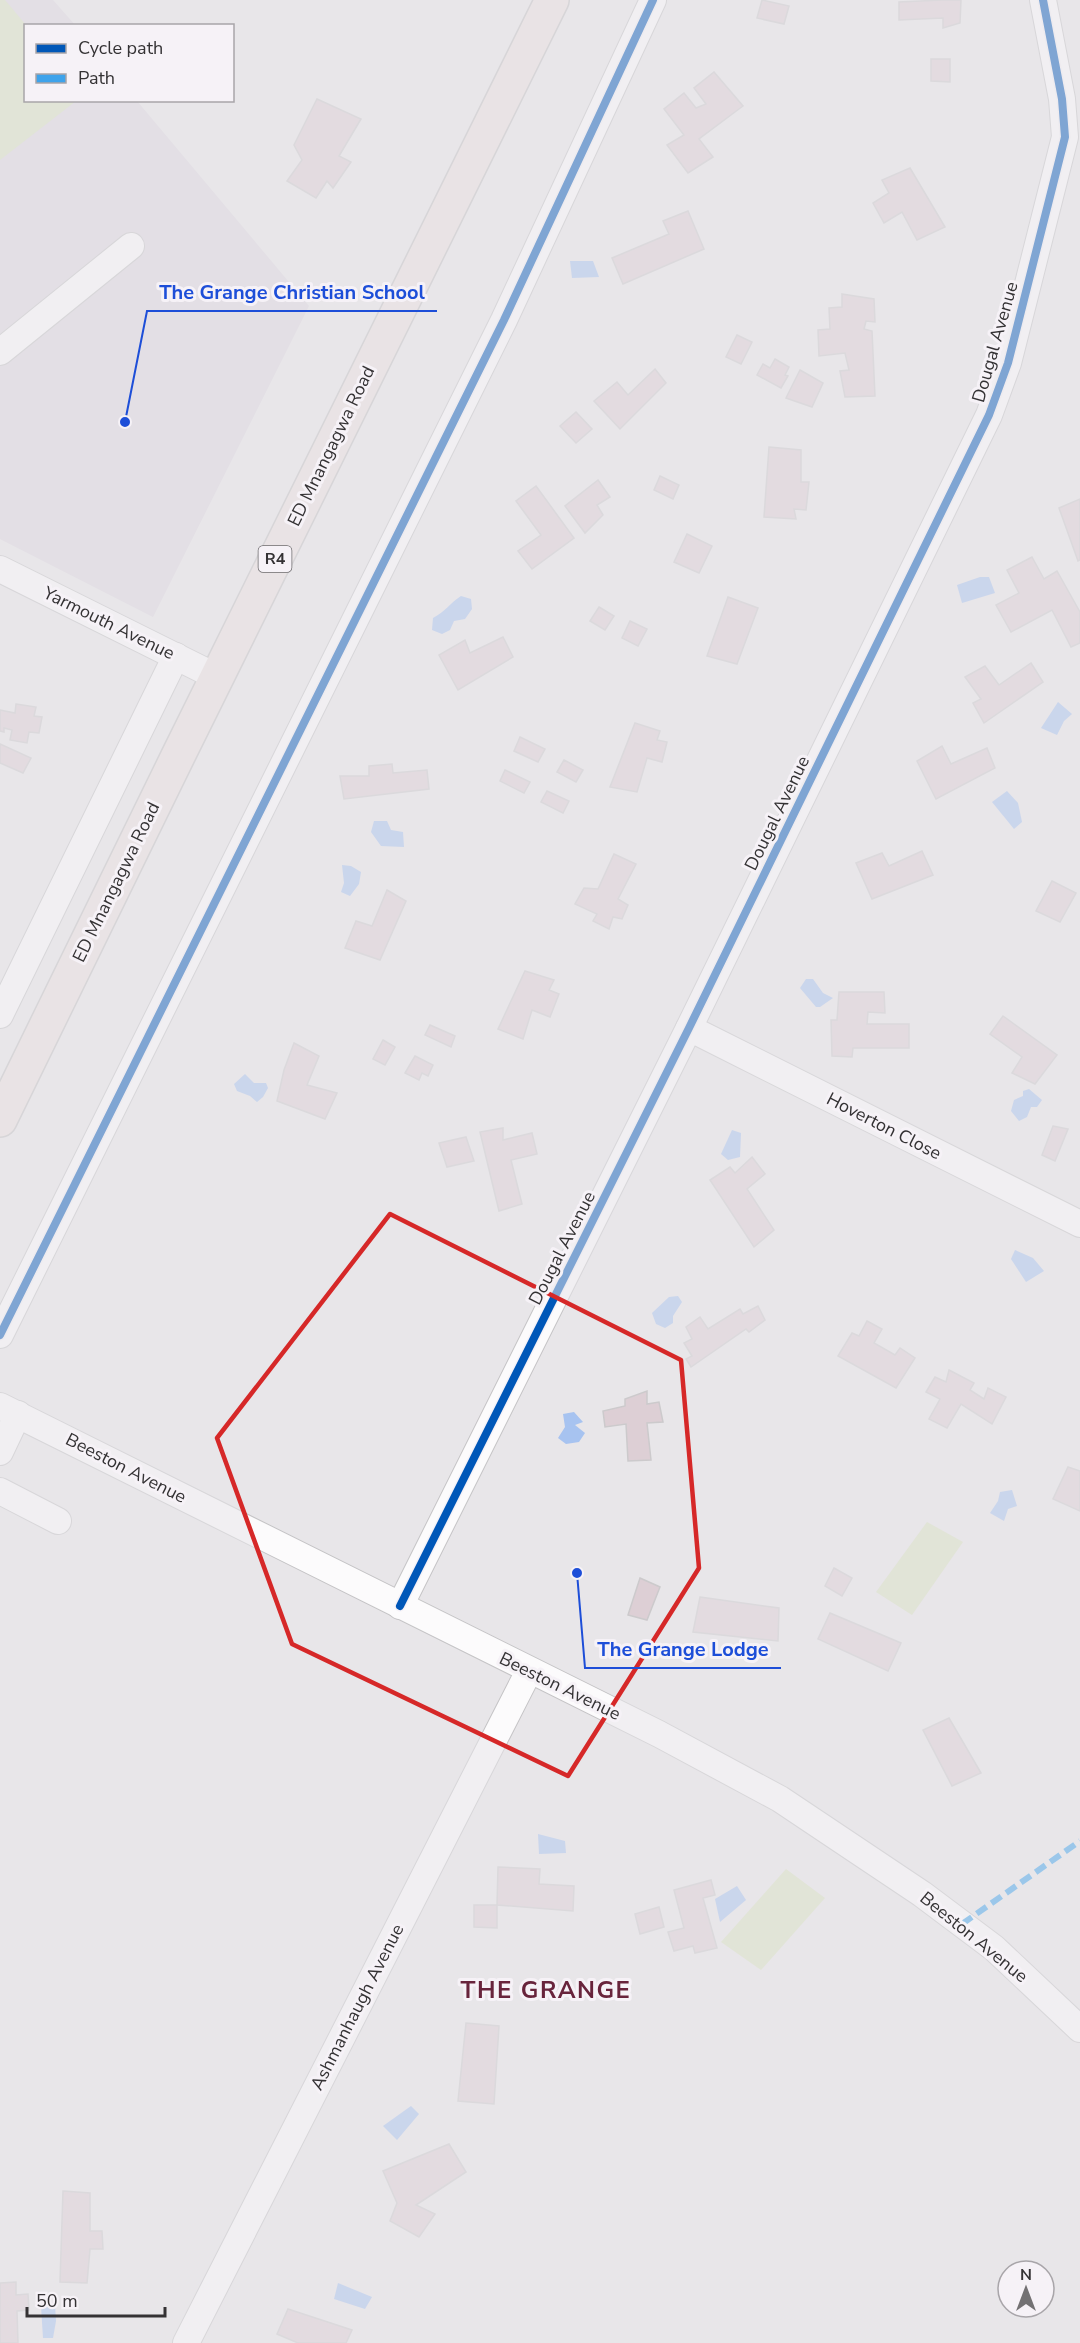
<svg xmlns="http://www.w3.org/2000/svg" width="1080" height="2343" viewBox="0 0 1080 2343" font-family="'Nunito Sans',sans-serif">
<rect width="100%" height="100%" fill="#e8e6e9"/>
<!-- built -->
<polygon fill="#ddd7df" points="0,0 53,0 75,25 26,26 26,100 137,101 309,306 153,617 0,539"/>
<!-- green -->
<g fill="#dae3c0">
<polygon points="0,0 5,0 26,25 26,100 76,101 0,160"/>
<polygon points="927,1522 963,1542 912,1615 876,1592"/>
<polygon points="786,1869 825,1898 761,1970 721,1942"/>
</g>
<!-- water -->
<g fill="#a7c3f0">
<polygon points="570,261 593,261 599,277 572,278"/>
<polygon points="980,577 989,577 995,593 962,603 957,585"/>
<path d="M461,596L471,599L472,609L465,619L454,621L450,630L442,634L432,630L433,618C445,612 450,603 461,596Z"/>
<polygon points="1058,702 1072,714 1064,721 1057,735 1041,728"/>
<polygon points="1007,791 1018,803 1022,822 1014,829 992,802"/>
<polygon points="374,821 387,821 391,830 403,832 404,847 381,846 371,832"/>
<polygon points="342,865 351,866 361,872 359,884 350,896 341,892 344,883"/>
<polygon points="806,979 813,979 823,993 833,998 820,1007 816,1007 800,988"/>
<polygon points="245,1074 254,1083 266,1083 268,1088 263,1097 257,1102 250,1096 237,1091 234,1084"/>
<polygon points="1029,1089 1042,1100 1037,1107 1031,1107 1027,1117 1019,1121 1011,1111 1014,1100 1023,1096 1023,1091"/>
<polygon points="732,1130 741,1133 740,1157 728,1160 721,1154"/>
<polygon points="1015,1250 1033,1258 1044,1271 1026,1282 1011,1259"/>
<polygon points="678,1296 682,1302 673,1316 673,1323 665,1328 656,1324 652,1313 669,1297"/>
<polygon points="574,1412 583,1422 575,1425 585,1433 579,1442 566,1444 558,1438 565,1427 563,1414"/>
<polygon points="1012,1490 1017,1506 1008,1509 1004,1521 990,1513 998,1501 1000,1492"/>
<polygon points="538,1834 565,1841 566,1853 539,1854"/>
<polygon points="737,1886 746,1900 720,1922 715,1899"/>
<polygon points="411,2106 419,2114 397,2140 383,2126"/>
<polygon points="338,2283 372,2297 365,2309 334,2299"/>
<polygon points="55,2305 56,2321 53,2338 43,2338 41,2306"/>
</g>
<!-- building -->
<g fill="#ddcfd5" stroke="#cccacc" stroke-width="1.5">
<polygon points="762,0 789,6 784,24 757,18"/>
<polygon points="942,0 961,0 960,23 943,28 943,18 899,20 899,2"/>
<polygon points="931,59 950,59 950,82 931,81"/>
<polygon points="714,72 743,106 699,139 713,157 688,173 667,145 684,135 664,109 684,93 696,108 706,104 694,88"/>
<polygon points="317,99 361,119 339,156 351,162 333,188 327,181 316,198 287,181 302,160 294,145"/>
<polygon points="910,168 945,227 917,240 902,212 884,223 873,203 889,193 882,180"/>
<polygon points="688,211 704,249 623,284 612,258 669,234 663,221"/>
<polygon points="842,294 874,299 875,322 866,321 864,329 872,331 875,396 845,397 840,371 849,370 845,353 819,356 818,330 830,329 829,308 842,307"/>
<polygon points="737,335 752,342 741,364 726,357"/>
<polygon points="775,359 789,367 785,375 788,376 781,388 757,375 763,364 770,368"/>
<polygon points="655,369 666,383 620,429 594,401 617,382 628,395"/>
<polygon points="800,370 823,383 812,407 786,398"/>
<polygon points="576,412 592,429 576,443 560,426"/>
<polygon points="769,447 801,450 801,482 809,482 806,510 794,509 796,519 764,517"/>
<polygon points="660,476 679,485 673,499 654,490"/>
<polygon points="598,480 610,497 597,505 603,515 585,533 565,506"/>
<polygon points="536,486 574,538 532,569 518,551 541,535 516,501"/>
<polygon points="1080,499 1080,560 1078,561 1059,508"/>
<polygon points="687,534 712,546 699,573 674,562"/>
<polygon points="1032,557 1044,579 1057,571 1080,612 1080,643 1071,647 1052,610 1011,632 996,605 1019,593 1007,570"/>
<polygon points="728,597 758,608 737,664 707,656"/>
<polygon points="599,607 614,616 605,630 590,621"/>
<polygon points="630,621 647,629 638,646 622,638"/>
<polygon points="503,637 513,657 458,690 439,655 465,640 470,653"/>
<polygon points="1031,663 1043,682 984,723 973,703 981,699 965,677 985,666 999,685"/>
<polygon points="16,704 36,707 34,716 42,717 39,733 29,732 27,743 10,740 12,730 4,728 4,732 0,731 0,710 15,713"/>
<polygon points="635,723 660,731 657,740 667,742 662,762 647,758 637,792 610,787"/>
<polygon points="520,737 545,749 538,762 514,751"/>
<polygon points="0,744 31,758 23,773 0,763"/>
<polygon points="942,746 951,764 987,748 995,768 936,799 917,761"/>
<polygon points="564,760 583,770 576,782 557,772"/>
<polygon points="392,764 393,773 427,770 429,789 344,799 340,776 369,776 369,766"/>
<polygon points="505,770 530,782 524,793 500,781"/>
<polygon points="547,791 569,801 563,813 541,802"/>
<polygon points="922,851 933,875 872,899 856,863 882,853 889,866"/>
<polygon points="614,854 636,864 618,899 628,905 622,919 613,917 609,929 593,921 597,914 575,904 584,888 598,889"/>
<polygon points="1052,881 1076,893 1060,922 1036,911"/>
<polygon points="387,890 406,901 380,960 345,948 356,921 372,926"/>
<polygon points="525,971 554,980 549,990 559,994 550,1017 532,1010 523,1039 498,1029"/>
<polygon points="839,992 884,992 885,1013 868,1012 867,1024 909,1024 909,1048 853,1048 852,1057 832,1056 831,1020 837,1020"/>
<polygon points="1003,1016 1057,1055 1035,1084 1012,1073 1022,1057 990,1034"/>
<polygon points="430,1025 455,1036 451,1047 425,1035"/>
<polygon points="383,1040 395,1047 385,1065 373,1059"/>
<polygon points="294,1043 319,1056 307,1085 337,1093 325,1119 277,1101 284,1070"/>
<polygon points="415,1056 433,1065 428,1076 422,1073 419,1080 405,1073"/>
<polygon points="1053,1126 1068,1129 1055,1161 1042,1155"/>
<polygon points="503,1128 503,1140 532,1133 537,1154 511,1160 522,1204 499,1211 480,1132"/>
<polygon points="466,1137 474,1161 447,1167 439,1143"/>
<polygon points="752,1157 765,1174 747,1189 774,1230 754,1247 710,1180 730,1167 735,1173"/>
<polygon points="758,1306 765,1320 749,1332 746,1329 691,1367 686,1359 692,1356 684,1343 692,1339 686,1327 700,1317 708,1329 740,1309 743,1314"/>
<polygon points="867,1321 882,1329 874,1343 895,1355 900,1348 915,1358 896,1388 838,1356 852,1333 859,1336"/>
<polygon points="949,1370 974,1383 970,1390 984,1399 988,1388 1006,1397 992,1424 961,1404 947,1428 929,1419 940,1399 926,1392 935,1377 946,1382"/>
<polygon points="647,1391 647,1404 659,1402 663,1422 647,1423 651,1460 628,1461 626,1424 605,1427 603,1411 625,1406 625,1399"/>
<polygon points="1068,1467 1080,1471 1080,1511 1053,1499"/>
<polygon points="834,1568 852,1578 842,1596 825,1586"/>
<polygon points="640,1578 660,1587 647,1620 628,1615"/>
<polygon points="700,1597 779,1608 778,1641 693,1632"/>
<polygon points="830,1613 901,1643 888,1671 818,1639"/>
<polygon points="949,1718 981,1773 952,1786 923,1730"/>
<polygon points="498,1867 540,1869 539,1884 574,1886 573,1911 497,1905"/>
<polygon points="711,1880 715,1895 703,1898 717,1948 695,1953 693,1946 674,1951 668,1932 684,1928 674,1890"/>
<polygon points="474,1905 497,1905 497,1928 474,1927"/>
<polygon points="659,1907 664,1927 640,1934 635,1914"/>
<polygon points="466,2023 499,2026 494,2104 458,2101"/>
<polygon points="449,2144 466,2172 416,2205 435,2214 419,2237 390,2221 397,2203 383,2171"/>
<polygon points="63,2191 90,2193 90,2231 102,2231 103,2249 90,2249 87,2283 60,2282"/>
<polygon points="16,2282 16,2295 28,2294 29,2310 17,2311 18,2343 0,2343 0,2283"/>
<polygon points="288,2309 352,2330 346,2343 298,2343 277,2334"/>
</g>
<g fill="none" stroke-linecap="round" stroke-linejoin="round">
<!-- minor casing -->
<g stroke="#c5c4c6" stroke-width="28">
<g id="minor">
<polyline points="0,352 131,246"/>
<polyline points="0,569 217,677"/>
<polyline points="0,1015 176,656"/>
<polyline points="689,1028 1080,1224"/>
<polyline points="0,1335 504,320 653,0"/>
<polyline points="0,1406 659,1734 780,1799 922,1894 994,1948 1080,2029"/>
<polyline points="0,1452 18,1414"/>
<polyline points="0,1491 58,1521"/>
<polyline points="400,1606 689,1028 989,415 1008,363 1065,137 1062,99 1043,0"/>
<polyline points="186,2343 529,1671"/>
</g>
</g>
<!-- highway casing -->
<g stroke="#c3c2c3" stroke-width="36">
<polyline id="highway" points="0,1120 178,756 552,0"/>
</g>
<!-- minor -->
<use href="#minor" stroke="#fcfbfc" stroke-width="26"/>
<!-- highway -->
<use href="#highway" stroke="#ece1df" stroke-width="33"/>
<!-- quiet -->
<polyline stroke="#3ea3eb" stroke-width="6" stroke-dasharray="12 6" stroke-linecap="butt" points="962,1924 1080,1841"/>
<!-- cycleway casing -->
<g stroke="#f6f2f7" stroke-width="11">
<g id="cycleway">
<polyline points="0,1335 504,320 653,0"/>
<polyline points="400,1606 689,1028 989,415 1008,363 1065,137 1062,99 1043,0"/>
</g>
</g>
<!-- cycleway -->
<use href="#cycleway" stroke="#0057b8" stroke-width="8"/>
</g>
<!-- marked area -->
<path d="M0 0H1080V2343H0ZM390,1214L681,1360L699,1568L568,1776L292,1644L217,1438Z" fill="#e8e6e9" fill-opacity=".55" fill-rule="evenodd"/>
<path fill="none" stroke="#d62828" stroke-width="4.5" stroke-linejoin="round" d="M390,1214L681,1360L699,1568L568,1776L292,1644L217,1438Z"/>
<g text-anchor="middle" dominant-baseline="central" stroke-width="6" stroke-linejoin="round" paint-order="stroke">
<!-- shield labels -->
<rect fill="#f6f2f7" stroke="#6e6c6e" stroke-width="1.5" x="258.5" y="546" width="33" height="26" rx="4.5"/>
<g font-size="16" font-weight="bold" fill="#343234">
<text x="275" y="559">R4</text>
</g>
<!-- street labels -->
<g font-size="18" fill="#343234" stroke="#f6f2f7">
<text transform="translate(995 342) rotate(-74)">Dougal Avenue</text>
<text transform="translate(331 446) rotate(-64)">ED Mnangagwa Road</text>
<text transform="translate(109 623) rotate(26)">Yarmouth Avenue</text>
<text transform="translate(777 813) rotate(-64)">Dougal Avenue</text>
<text transform="translate(116 882) rotate(-64)">ED Mnangagwa Road</text>
<text transform="translate(884 1126) rotate(27)">Hoverton Close</text>
<text transform="translate(562 1248) rotate(-63)">Dougal Avenue</text>
<text transform="translate(126 1468) rotate(27)">Beeston Avenue</text>
<text transform="translate(560 1686) rotate(26)">Beeston Avenue</text>
<text transform="translate(974 1937) rotate(39)">Beeston Avenue</text>
<text transform="translate(357 2007) rotate(-63)">Ashmanhaugh Avenue</text>
</g>
<!-- district labels -->
<g font-size="24" font-weight="bold" letter-spacing="1.5" fill="#68243c" stroke="#f6f2f7">
<text x="546" y="1990">THE GRANGE</text>
</g>
</g>
<!-- callouts -->
<path fill="none" stroke="#1d4ed8" stroke-width="2" d="M125 422L147 311H437M577 1573L585 1668H781"/>
<g fill="#1d4ed8" stroke="#f6f2f7" stroke-width="2">
<circle cx="125" cy="422" r="6"/>
<circle cx="577" cy="1573" r="6"/>
</g>
<g font-size="20" text-anchor="middle" font-weight="bold" fill="#1d4ed8" stroke="#f6f2f7" stroke-width="6" stroke-linejoin="round" paint-order="stroke">
<text x="292" y="299">The Grange Christian School</text>
<text x="683" y="1656">The Grange Lodge</text>
</g>
<!-- legend -->
<rect x="24" y="24" width="210" height="78" fill="#f6f2f7" stroke="#a8a5a9" stroke-width="1.5"/>
<rect x="36" y="44" width="30" height="9" fill="#0057b8" stroke="#a8a5a9" stroke-width="1.5"/>
<text x="78" y="54" font-size="18" fill="#343234">Cycle path</text>
<rect x="36" y="74" width="30" height="9" fill="#3ea3eb" stroke="#a8a5a9" stroke-width="1.5"/>
<text x="78" y="84" font-size="18" fill="#343234">Path</text>
<!-- north arrow -->
<g transform="translate(1026 2289)"><circle r="28" fill="#f6f2f7" stroke="#a8a5a9" stroke-width="1.5"/>
<path d="M0-4.5L10 22L0 15L-10 22Z" fill="#737173"/>
<text y="-9" font-size="16" font-weight="bold" text-anchor="middle" fill="#343234">N</text>
</g>
<!-- scale -->
<path d="M27 2307v9h138v-9" fill="none" stroke="#343234" stroke-width="3"/>
<text x="36" y="2307" font-size="18" fill="#343234" stroke="#f6f2f7" stroke-width="4.5" paint-order="stroke">50 m</text>
</svg>
